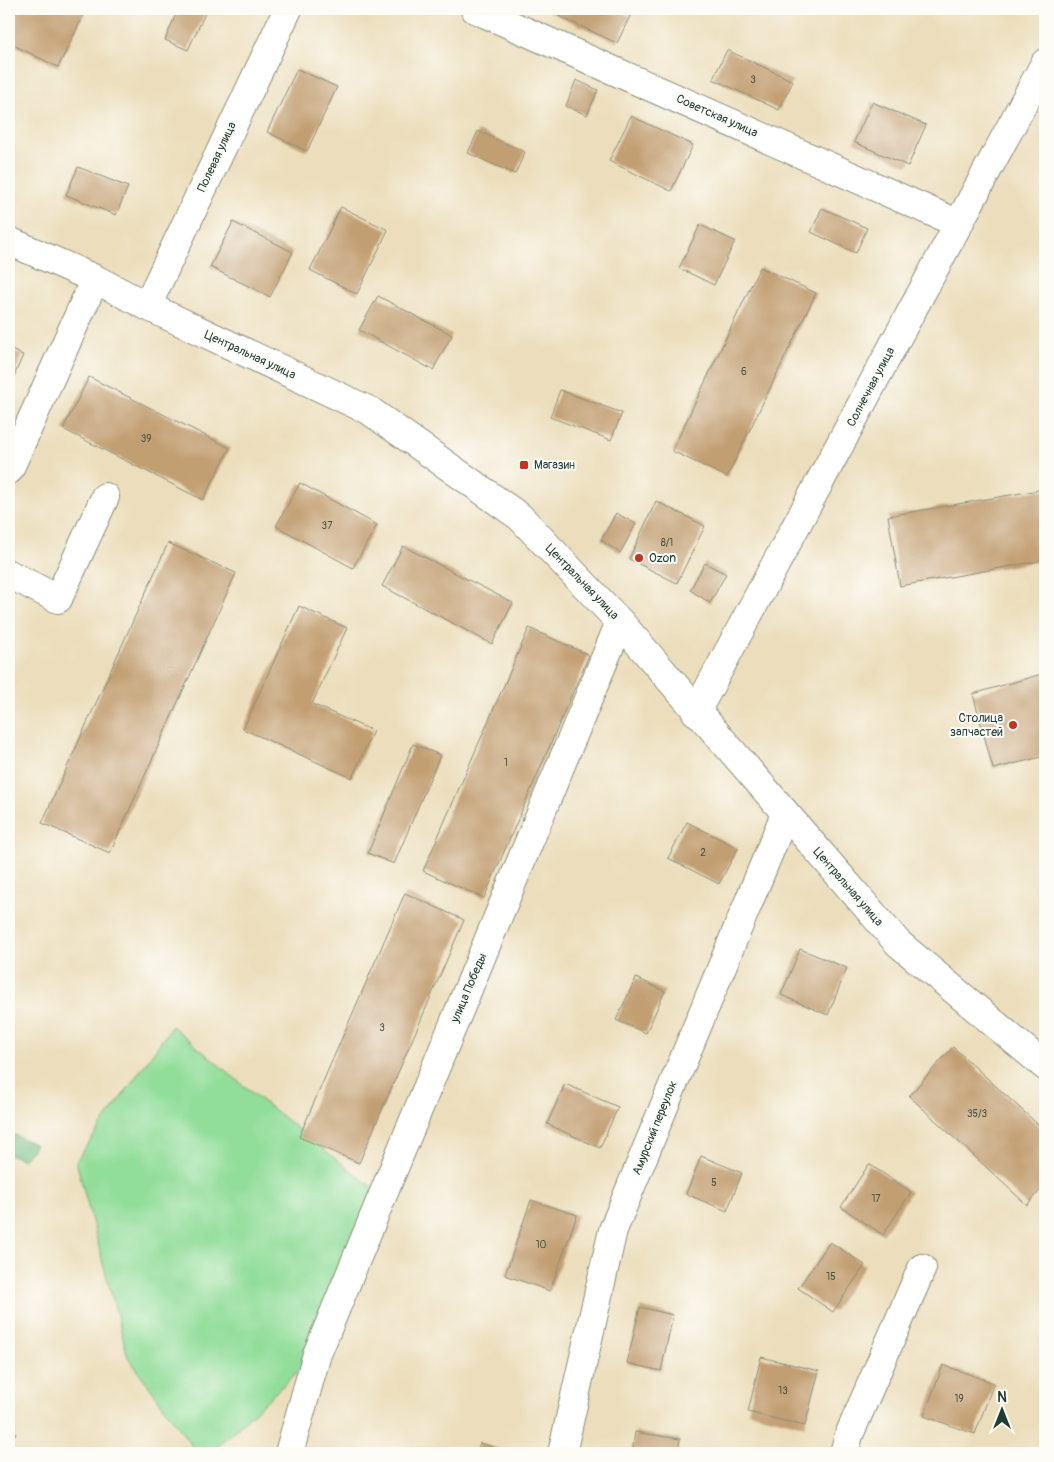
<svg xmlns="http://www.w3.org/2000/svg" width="1054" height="1462" viewBox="0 0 1054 1462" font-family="Pangolin,sans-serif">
<rect width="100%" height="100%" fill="#fdfcf7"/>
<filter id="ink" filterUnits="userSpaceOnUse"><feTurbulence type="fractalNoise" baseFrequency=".02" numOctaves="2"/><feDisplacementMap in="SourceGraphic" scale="10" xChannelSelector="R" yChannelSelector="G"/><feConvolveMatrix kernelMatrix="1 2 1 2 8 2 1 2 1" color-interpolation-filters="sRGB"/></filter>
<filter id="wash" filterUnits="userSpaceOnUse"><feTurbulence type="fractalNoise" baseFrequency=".0096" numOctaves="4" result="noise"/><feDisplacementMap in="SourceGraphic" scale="20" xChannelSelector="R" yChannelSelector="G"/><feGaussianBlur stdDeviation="1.12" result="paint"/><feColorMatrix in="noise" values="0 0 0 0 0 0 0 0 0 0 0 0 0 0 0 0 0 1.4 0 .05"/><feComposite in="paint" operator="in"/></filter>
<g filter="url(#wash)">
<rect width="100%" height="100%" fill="#ecdebc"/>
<!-- green -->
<polygon fill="#91dd9a" stroke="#588d67" points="172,1026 255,1095 383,1196 317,1354 210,1453 197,1453 128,1357 76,1161"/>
<!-- forest -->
<polygon fill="#74bc82" stroke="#4a7c5b" points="9,1132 36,1145 23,1160 9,1154"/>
<g id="blocks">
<!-- building -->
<g fill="#c29f72">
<polygon points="9,9 83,9 86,10 58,67 9,43"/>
<polygon points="178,9 207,9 188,50 165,40"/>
<polygon points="554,9 616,9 630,16 617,43 552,13"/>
<polygon points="727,50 793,81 779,110 713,79"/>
<polygon points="297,69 337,87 307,151 267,132"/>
<polygon points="576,80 598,90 587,115 566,106"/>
<polygon points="872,102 926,125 908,166 854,142"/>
<polygon points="631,116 693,145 671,191 609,161"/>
<polygon points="478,131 525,152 515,174 468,153"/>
<polygon points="78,167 128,187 116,215 66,195"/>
<polygon points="341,207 388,230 357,294 310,270"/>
<polygon points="822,208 867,228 856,253 811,232"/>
<polygon points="233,222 293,252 270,297 210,267"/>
<polygon points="700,225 735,241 714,285 679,268"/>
<polygon points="760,267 816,293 727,477 672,451"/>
<polygon points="378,296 452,335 433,370 359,330"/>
<polygon points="9,349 23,355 9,388"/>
<polygon points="89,377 230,448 203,500 63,429"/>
<polygon points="560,390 622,413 611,440 550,417"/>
<polygon points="300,483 377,525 353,568 276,526"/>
<polygon points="1045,489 1045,560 900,586 888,516"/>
<polygon points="656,501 705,526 677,583 629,559"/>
<polygon points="616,513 636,524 620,553 601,540"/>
<polygon points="168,543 236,573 110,853 42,823"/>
<polygon points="403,546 513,603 492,644 382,586"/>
<polygon points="705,563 726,574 710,603 690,590"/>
<polygon points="299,606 347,628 312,704 373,731 352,778 243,729"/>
<polygon points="529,628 589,655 484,898 423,871"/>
<polygon points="1045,673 1045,756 993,769 973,694"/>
<polygon points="413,744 440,755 394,864 368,853"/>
<polygon points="687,822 738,848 719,884 668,858"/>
<polygon points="405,893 464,920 359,1163 299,1137"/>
<polygon points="800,949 847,968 828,1015 781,995"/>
<polygon points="636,978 665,991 646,1033 616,1020"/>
<polygon points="953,1047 1045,1131 1045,1185 1027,1205 909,1096"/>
<polygon points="565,1084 618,1107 600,1148 547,1124"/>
<polygon points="701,1156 742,1173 727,1211 686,1194"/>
<polygon points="869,1164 911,1192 883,1235 841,1207"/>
<polygon points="531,1200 577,1215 550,1291 505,1275"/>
<polygon points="830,1242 865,1265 833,1312 798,1288"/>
<polygon points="640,1307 673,1315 661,1371 627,1363"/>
<polygon points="761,1357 819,1371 805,1426 748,1412"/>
<polygon points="943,1365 994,1383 975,1434 924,1416"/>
<polygon points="9,1417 16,1434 9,1437"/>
<polygon points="635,1432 680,1439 678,1453 632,1453"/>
<polygon points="480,1443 511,1453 476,1453"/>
</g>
</g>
</g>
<g filter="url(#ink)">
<use href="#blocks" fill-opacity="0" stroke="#868e78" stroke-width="1"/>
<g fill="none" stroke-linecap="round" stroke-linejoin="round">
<!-- minor casing -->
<g stroke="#868e78" stroke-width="30">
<g id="minor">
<polyline points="475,9 959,224"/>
<polyline points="9,241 95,279 147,306 370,411 520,517 620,622 898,943 1045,1066"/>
<polyline points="147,306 288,9"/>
<polyline points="9,470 95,279"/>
<polyline points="9,574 58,599 105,497"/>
<polyline points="696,712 1045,63"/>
<polyline points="289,1453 317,1354 620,622"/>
<polyline points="562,1453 613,1230 785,814"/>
<polyline points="844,1453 849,1435 922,1268"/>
</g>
</g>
<!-- minor -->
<use href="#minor" stroke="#fff" stroke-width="28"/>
</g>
</g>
<!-- markers -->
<g fill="#c8321e" stroke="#fdfcf7" stroke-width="2">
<rect x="519" y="460" width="10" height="10" rx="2.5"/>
<circle cx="639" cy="558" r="5"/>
<circle cx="1013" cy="725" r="5"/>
</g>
<g text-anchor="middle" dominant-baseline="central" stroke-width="4" stroke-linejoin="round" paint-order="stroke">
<!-- number labels -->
<g font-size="10" fill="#485644">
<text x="753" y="80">3</text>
<text x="744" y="372">6</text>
<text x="146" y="439">39</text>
<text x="327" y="526">37</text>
<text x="667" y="543">8/1</text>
<text x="506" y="763">1</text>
<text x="703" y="853">2</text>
<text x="382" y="1028">3</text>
<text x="977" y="1114">35/3</text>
<text x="714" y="1183">5</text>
<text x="876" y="1199">17</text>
<text x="541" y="1245">10</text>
<text x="831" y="1277">15</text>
<text x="783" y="1391">13</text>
<text x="959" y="1399">19</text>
</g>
<!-- street labels -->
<g font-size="12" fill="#1f3d34" stroke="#fdfcf7">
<text transform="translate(717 116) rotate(24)">Советская улица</text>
<text transform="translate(217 157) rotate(-65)">Полевая улица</text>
<text transform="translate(250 355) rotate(25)">Центральная улица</text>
<text transform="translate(871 387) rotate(-62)">Солнечная улица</text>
<text transform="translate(582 582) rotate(46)">Центральная улица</text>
<text transform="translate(848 887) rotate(49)">Центральная улица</text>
<text transform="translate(469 988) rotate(-67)">улица Победы</text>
<text transform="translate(655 1128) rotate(-68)">Амурский переулок</text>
</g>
<!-- poi labels -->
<g font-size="12" fill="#1f3d34" stroke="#fdfcf7" text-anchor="start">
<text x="534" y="465">Магазин</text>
<text x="649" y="558">Ozon</text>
<text x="1003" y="718" text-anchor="end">Столица<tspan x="1003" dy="14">запчастей</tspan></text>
</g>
</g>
<!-- margin -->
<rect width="1054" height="1462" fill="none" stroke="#fdfcf7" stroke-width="30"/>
<!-- north arrow -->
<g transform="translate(1002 1410)" stroke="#fdfcf7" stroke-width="4" paint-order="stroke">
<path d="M0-4L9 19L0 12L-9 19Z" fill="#1f3d34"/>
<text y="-8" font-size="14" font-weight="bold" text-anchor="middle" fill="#1f3d34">N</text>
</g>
</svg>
